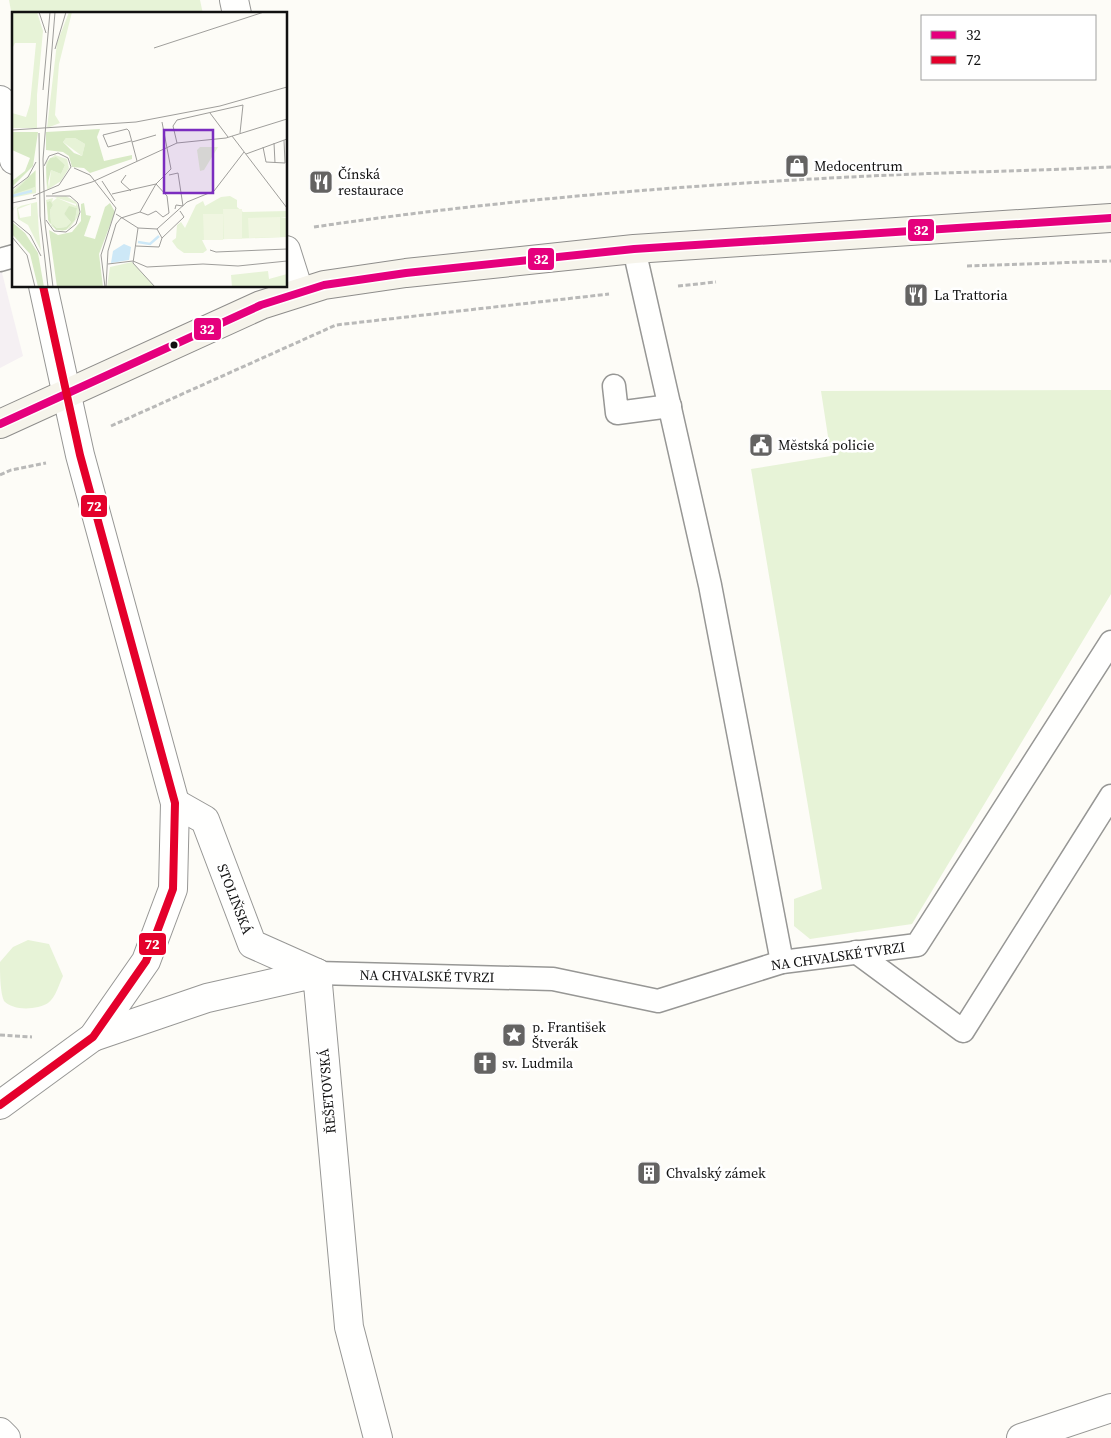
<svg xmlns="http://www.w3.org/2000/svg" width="1111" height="1438" viewBox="0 0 1111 1438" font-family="'Source Serif 4',serif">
<rect width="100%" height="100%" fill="#fdfcf7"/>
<!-- industrial -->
<polygon fill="#f5f0f3" points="0,265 23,356 0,368"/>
<!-- green -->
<g fill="#e7f3d7">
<polygon points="9,0 200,0 203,14 14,14 14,27"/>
<polygon points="1111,390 1111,594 912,924 810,939 794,926 794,899 822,889 751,469 831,456 821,391"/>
<path d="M28,940L49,944L63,976C59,984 56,997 48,1003C37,1010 13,1011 4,1001C0,992 0,973 0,962L13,947Z"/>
</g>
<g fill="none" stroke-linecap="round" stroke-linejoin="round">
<!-- lane casing -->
<g stroke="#979795" stroke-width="25">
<g id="lane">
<polyline points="634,249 710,585 782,962"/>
<polyline points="0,260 14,256"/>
<polyline points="614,386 617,413 670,406"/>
<polyline points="856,952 963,1031 1111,796"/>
<polyline points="317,973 553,979 658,1001 782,962 917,945 1111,642"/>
</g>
</g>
<!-- street casing -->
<g stroke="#979795" stroke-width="30">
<g id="street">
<polyline points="234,0 237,14"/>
<polyline points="0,100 14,160"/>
<polyline points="286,250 299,291"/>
<polyline points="175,803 205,820 252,944 317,973"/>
<polyline points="93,1037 207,998 317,973 349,1327 378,1438"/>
<polyline points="0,1105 93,1037 146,961 173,889 175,803 80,455 43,286"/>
<polyline points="0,1432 6,1438"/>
<polyline points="1021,1438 1111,1408"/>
</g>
</g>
<!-- secondary casing -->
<g stroke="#8e8d8b" stroke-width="30">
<polyline id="secondary" points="0,424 261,305 324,285 406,273 634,249 1111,218"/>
</g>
<!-- path -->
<g stroke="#b9b9b8" stroke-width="3" stroke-dasharray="5 2.5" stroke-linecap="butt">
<path d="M314,227C498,200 685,185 870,176C950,172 1031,171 1111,167"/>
<polyline points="967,266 1111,261"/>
<polyline points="678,286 716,282"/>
<polyline points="111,426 336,325 609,294"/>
<polyline points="0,475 11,470 46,463"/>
<polyline points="0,1035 32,1037"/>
</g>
<!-- lane -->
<use href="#lane" stroke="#fffffe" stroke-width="22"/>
<!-- street -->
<use href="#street" stroke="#fffffe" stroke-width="28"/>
<!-- secondary -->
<use href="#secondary" stroke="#f6f4eb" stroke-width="28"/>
<!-- bus-1 casing -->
<g stroke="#fff" stroke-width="11">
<polyline id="bus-1" points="0,424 261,305 324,285 406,273 634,249 1111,218"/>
</g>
<!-- bus-2 casing -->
<g stroke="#fff" stroke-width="11">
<polyline id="bus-2" points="0,1105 93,1037 146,961 173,889 175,803 80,455 43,286"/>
</g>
<!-- bus-1 -->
<use href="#bus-1" stroke="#e5007d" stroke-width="8"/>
<!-- bus-2 -->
<use href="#bus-2" stroke="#e4002b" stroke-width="8"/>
</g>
<!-- icons -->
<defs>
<g id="shop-square" transform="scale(1.25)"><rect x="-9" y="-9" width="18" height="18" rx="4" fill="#646362" stroke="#fff"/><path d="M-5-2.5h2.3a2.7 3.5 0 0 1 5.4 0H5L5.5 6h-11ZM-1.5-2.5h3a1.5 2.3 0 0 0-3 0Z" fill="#fff"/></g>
<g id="restaurant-square" transform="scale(1.25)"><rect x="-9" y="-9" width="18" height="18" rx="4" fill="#646362" stroke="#fff"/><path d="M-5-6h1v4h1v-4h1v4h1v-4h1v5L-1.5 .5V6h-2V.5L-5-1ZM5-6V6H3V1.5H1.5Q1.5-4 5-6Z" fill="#fff"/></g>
<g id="civic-square" transform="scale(1.25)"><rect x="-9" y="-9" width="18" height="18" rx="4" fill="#646362" stroke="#fff"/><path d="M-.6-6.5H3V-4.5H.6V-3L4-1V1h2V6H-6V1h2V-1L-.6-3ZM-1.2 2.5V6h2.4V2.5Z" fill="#fff"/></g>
<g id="sight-square" transform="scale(1.25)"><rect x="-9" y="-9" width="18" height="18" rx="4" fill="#646362" stroke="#fff"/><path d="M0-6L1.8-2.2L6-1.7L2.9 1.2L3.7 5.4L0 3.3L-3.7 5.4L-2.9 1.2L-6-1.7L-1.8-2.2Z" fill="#fff"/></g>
<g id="church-square" transform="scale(1.25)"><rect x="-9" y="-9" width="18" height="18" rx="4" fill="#646362" stroke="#fff"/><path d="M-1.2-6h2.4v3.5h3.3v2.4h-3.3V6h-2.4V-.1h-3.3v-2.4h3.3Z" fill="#fff"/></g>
<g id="building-square" transform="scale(1.25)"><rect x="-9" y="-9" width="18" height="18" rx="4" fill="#646362" stroke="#fff"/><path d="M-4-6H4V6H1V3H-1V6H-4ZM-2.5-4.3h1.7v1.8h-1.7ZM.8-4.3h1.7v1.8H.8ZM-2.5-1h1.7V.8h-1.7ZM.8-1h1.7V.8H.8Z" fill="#fff"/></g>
</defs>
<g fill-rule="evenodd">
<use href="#shop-square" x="797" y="166"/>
<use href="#restaurant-square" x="321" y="182"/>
<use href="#restaurant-square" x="916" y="295"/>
<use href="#civic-square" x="761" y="445"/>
<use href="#sight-square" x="514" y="1035"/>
<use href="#church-square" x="485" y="1063"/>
<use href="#building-square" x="649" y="1173"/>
</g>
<!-- markers -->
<circle fill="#111" stroke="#fff" stroke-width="2" cx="174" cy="345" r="4.5"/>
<g text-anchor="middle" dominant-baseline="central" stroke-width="5" stroke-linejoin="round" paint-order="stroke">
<!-- poi labels -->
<g font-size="14" fill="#111" stroke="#fff" text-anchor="start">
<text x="814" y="166">Medocentrum</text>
<text x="338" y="174">Čínská<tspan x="338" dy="16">restaurace</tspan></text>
<text x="934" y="295">La Trattoria</text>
<text x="778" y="445">Městská policie</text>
<text x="532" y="1027">p. František<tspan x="532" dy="16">Štverák</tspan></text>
<text x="502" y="1063">sv. Ludmila</text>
<text x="666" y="1173">Chvalský zámek</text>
</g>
<!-- street labels -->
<g font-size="14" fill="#111" stroke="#fff">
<text transform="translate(235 899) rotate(69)">STOLIŇSKÁ</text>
<text transform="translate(838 956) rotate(-8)">NA CHVALSKÉ TVRZI</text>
<text transform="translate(427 976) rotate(1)">NA CHVALSKÉ TVRZI</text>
<text transform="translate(327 1091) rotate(-95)">ŘEŠETOVSKÁ</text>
</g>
</g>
<!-- overview -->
<g transform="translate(12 12)">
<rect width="275" height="275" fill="#fdfcf7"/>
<path d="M0,0H25L31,19L25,83V116H0V101L14,105L18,92L24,31H3L0,37ZM57,0H60L47,52L43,103L48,111L35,116L45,31ZM63,126L73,132L70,144L51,130L54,126ZM188,135H206L192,158L188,159L185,138ZM43,143L55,147L57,156L49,169L35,178L34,150ZM42,145L53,153L49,162L39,158L37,175L34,155ZM24,158V181L0,186V179ZM22,160L23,175L2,180L15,171ZM54,184L64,190L67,196V203L58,216L48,220L37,211L34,188L41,186L40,190L45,186L64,194V192L42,185ZM36,189L41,193L38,198L39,211L45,216L54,215L59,210L52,202L57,195L65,196L63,208L56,216L47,219L39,214ZM218,184L225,188V195L231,200L275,199V205H268L275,206V225L190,228L195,238L191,241H172L165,236L160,229L164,226L165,213L169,210L173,216L184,193L191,189L193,194L209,185ZM25,190L27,221L29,239L16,213L6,207L5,196L9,194L2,195L0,203V196ZM19,192V204L8,206L6,197ZM120,250L143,275H95L98,255ZM256,259L257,267L275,262V275H220L219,263Z" fill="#e7f3d7" fill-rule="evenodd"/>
<path d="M88,117L85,125L92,149L120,143V147L78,161L72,156L60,155L57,144L51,140L34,138V120ZM63,126L73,132L70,144L62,141L51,130L54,126ZM0,120H26L21,154L0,175V169L13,159L18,146L0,138ZM44,145L53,153L49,162L39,158L35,175L34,155L38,146ZM23,159V175L2,182V180ZM38,189L41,193L38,198L39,211L45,216L54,215L59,210L52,202L57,194L65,196L63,208L54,218H44L36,208L35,190ZM72,191L74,203L79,204L72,224L83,227L93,195L98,191L103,200L87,242L91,275H45L37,218L46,223L60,220L69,209V192ZM0,210L13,221L26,241L32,275H26L18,242L0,222Z" fill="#d8eac5" fill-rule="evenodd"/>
<path d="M211,197H230V227H212ZM191,202H211V228H192ZM268,205V225L237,226L236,206Z" fill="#f0f6e1"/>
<path d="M112,232L119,235L117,248L99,251L101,239Z" fill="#cde8f7"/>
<path fill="none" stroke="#cde8f7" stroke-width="2.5" d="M0,184L20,179M126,230L138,232L147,224"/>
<path fill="none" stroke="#9f9e9b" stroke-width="1" d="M27,0L34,21M142,36L252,0M43,37L54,0M31,78L38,0M198,101L216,125M0,118L124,110L208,94L275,75M27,121L28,204L36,275M220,124L275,196M119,129L96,135L91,123L115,117L117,119L120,130M165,131L161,114L165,108L231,93L228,121M262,131L263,151M251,135L254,150L273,151L272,128M234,142L275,127M125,149L120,130L144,123M62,156L78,163L104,196L89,243L93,275M114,163L109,170L119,179M157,163L166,161L171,194L164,193L163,197M90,169L103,189M0,177L16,165L24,150M40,182L80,170L165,131L214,126L275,107M100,182L144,172M21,184L47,173L59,155L56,146L46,141L37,144L32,154M34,184H58L66,191L68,200L64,212L54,220L42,219L34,208M0,191L24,186M128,200L136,203L144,199L151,205L157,201L155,184L144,172M104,202L126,216L145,217L175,190L202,179L232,140M0,208L18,223L29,244M126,216L121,251L143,275M0,225L15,243L23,275M150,226L172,205L168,199M124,234L147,235L150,226L145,217M198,238L204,240L275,237M121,249L135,255L191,252L226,254L275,249M96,252L121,249M41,275L33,211L31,147L43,0M94,275L96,239L104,212L109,206L128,200L144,172L159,157L150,110"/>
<path fill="#7b2cbf" fill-opacity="0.15" stroke="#7b2cbf" stroke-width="2.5" d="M152,118H201V181H152Z"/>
<rect width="275" height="275" fill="none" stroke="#111" stroke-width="2.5"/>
</g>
<g stroke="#fff" stroke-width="2">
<rect x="907" y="218" width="28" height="24" rx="5" fill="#e5007d"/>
<rect x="527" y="247" width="28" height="24" rx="5" fill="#e5007d"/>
<rect x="193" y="317" width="29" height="24" rx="5" fill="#e5007d"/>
<rect x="80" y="494" width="28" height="24" rx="5" fill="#e4002b"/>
<rect x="138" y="932" width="29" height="24" rx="5" fill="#e4002b"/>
</g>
<g font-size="14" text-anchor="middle" font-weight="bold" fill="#fff">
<text x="921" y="235">32</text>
<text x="541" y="264">32</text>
<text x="207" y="334">32</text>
<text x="94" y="511">72</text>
<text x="152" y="949">72</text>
</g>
<!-- legend -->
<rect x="921" y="15" width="175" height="65" fill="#ffffff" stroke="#a0a0a0"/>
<rect x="931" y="31" width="25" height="8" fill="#e5007d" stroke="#a0a0a0"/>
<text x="966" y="40" font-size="15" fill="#111111">32</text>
<rect x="931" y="56" width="25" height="8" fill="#e4002b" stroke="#a0a0a0"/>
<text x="966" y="65" font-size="15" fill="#111111">72</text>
</svg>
